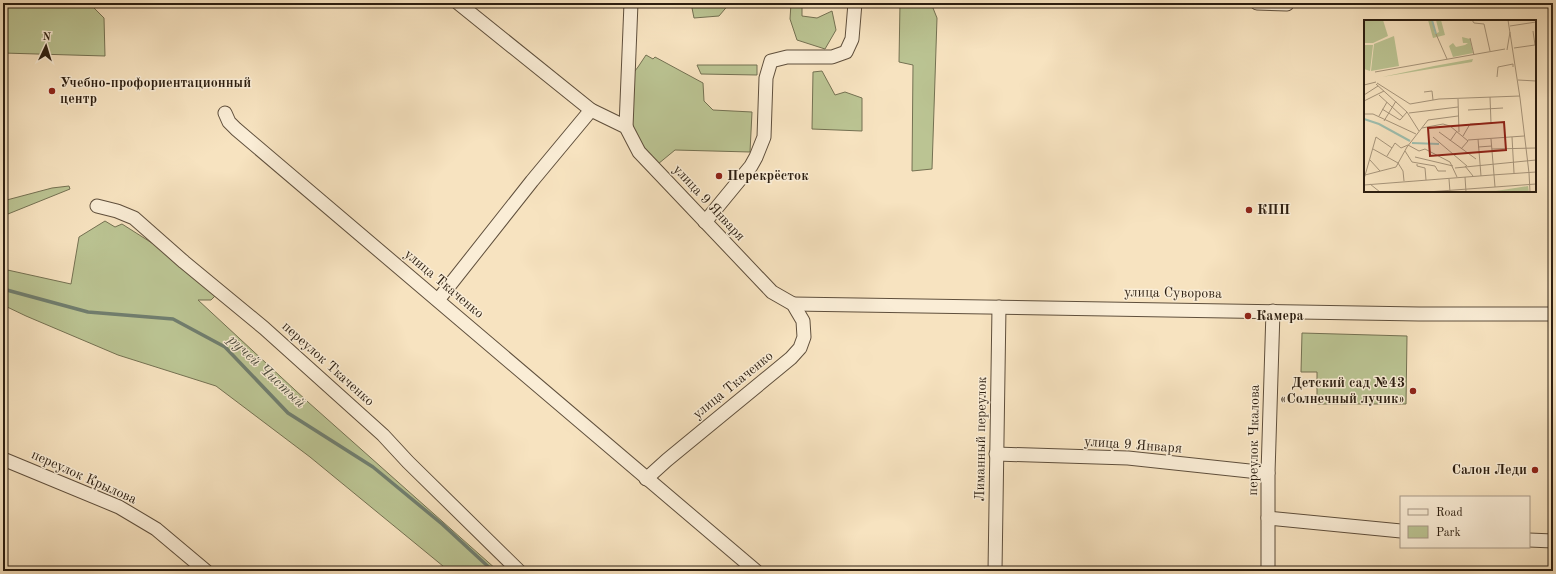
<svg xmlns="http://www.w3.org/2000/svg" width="1556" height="574" viewBox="0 0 1556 574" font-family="'Old Standard TT',serif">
<rect width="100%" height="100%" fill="#f7e3c0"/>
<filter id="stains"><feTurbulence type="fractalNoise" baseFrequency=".005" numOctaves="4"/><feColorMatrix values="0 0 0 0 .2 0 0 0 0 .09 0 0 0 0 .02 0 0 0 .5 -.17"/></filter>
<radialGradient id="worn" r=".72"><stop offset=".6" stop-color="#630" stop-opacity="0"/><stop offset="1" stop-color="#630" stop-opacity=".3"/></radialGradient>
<!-- green -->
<g fill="#bbc493" stroke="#747152">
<polygon points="691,3 730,3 719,16 694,18"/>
<polygon points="791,3 802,3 802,16 817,18 832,11 836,30 825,49 797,40 790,19"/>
<polygon points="900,3 931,3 937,18 932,169 912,171 913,65 899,62"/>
<polygon points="3,5 91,5 104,18 105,56 3,53"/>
<polygon points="646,55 653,59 655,57 703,83 704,101 713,110 752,112 750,152 675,150 658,164 644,147 631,125 631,76 638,67"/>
<polygon points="697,65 757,65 757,75 701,74"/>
<polygon points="822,71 835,95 845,92 862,98 862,131 812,129 813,72"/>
<polygon points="69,186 70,189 3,216 3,201 52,188"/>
<polygon points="105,221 115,227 122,224 163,250 217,294 211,300 198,300 308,402 497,570 449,571 310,457 216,386 118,355 26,316 3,305 3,269 71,284 79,237"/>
<polygon points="1302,333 1407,336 1406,404 1317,404 1317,372 1301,372"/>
</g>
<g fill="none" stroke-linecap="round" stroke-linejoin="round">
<!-- stream -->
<polyline stroke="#707e6f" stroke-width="3.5" points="3,289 88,312 173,319 225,347 288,413 373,467 442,524 493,571"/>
<!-- minor casing -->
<g stroke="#5f4f3c" stroke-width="15">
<g id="minor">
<polyline points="458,3 591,110 626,127 639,152 772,292 793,304 803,321 804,337 800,348 791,358 667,460 646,479"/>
<polyline points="1257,3 1287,4 1287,3"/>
<polyline points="225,113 229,122 236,129 756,571"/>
<polyline points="626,127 631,3"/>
<polyline points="97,206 117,211 134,218 184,262 264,328 383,435 408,462 519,571"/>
<polyline points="705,222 751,166 756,157 764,137 766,78 771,61 787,57 832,57 846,52 852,39 855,3"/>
<polyline points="438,300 532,181 591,110"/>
<polyline points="793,304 1419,314 1553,314"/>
<polyline points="996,454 1128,458 1268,473"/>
<polyline points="3,459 119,507 156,529 206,571"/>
<polyline points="1268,518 1401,531"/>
<polyline points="1529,540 1553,541"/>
<polyline points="995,571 999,307"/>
<polyline points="1268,571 1268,473 1273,311"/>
</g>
</g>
<!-- minor -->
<use href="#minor" stroke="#faedd6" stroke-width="13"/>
</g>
<!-- markers -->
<g fill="#8f2418" stroke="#faedd6" stroke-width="1.5">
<circle cx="52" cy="91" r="4"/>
<circle cx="719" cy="176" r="4"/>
<circle cx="1249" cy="210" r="4"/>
<circle cx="1248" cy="316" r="4"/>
<circle cx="1413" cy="391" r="4"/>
<circle cx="1535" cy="470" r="4"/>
</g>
<g text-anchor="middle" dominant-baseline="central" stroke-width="3" stroke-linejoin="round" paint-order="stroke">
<!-- poi labels -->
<g font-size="14" font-weight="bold" fill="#2c1e10" stroke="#faedd6" text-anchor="start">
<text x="60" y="83">Учебно-профориентационный<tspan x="60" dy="16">центр</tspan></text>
<text x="727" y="176">Перекрёсток</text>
<text x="1257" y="210">КПП</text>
<text x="1256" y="316">Камера</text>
<text x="1405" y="383" text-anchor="end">Детский сад №43<tspan x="1405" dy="16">«Солнечный лучик»</tspan></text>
<text x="1527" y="470" text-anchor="end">Салон Леди</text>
</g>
<!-- street labels -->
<g font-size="14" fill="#2c1e10" stroke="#faedd6">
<text transform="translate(709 203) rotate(47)">улица 9 Января</text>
<text transform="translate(444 284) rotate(40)">улица Ткаченко</text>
<text transform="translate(1173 293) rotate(1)">улица Суворова</text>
<text transform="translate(328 364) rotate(42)">переулок Ткаченко</text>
<text transform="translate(733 385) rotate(-39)">улица Ткаченко</text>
<text transform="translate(981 439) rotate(-89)">Лиманный переулок</text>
<text transform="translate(1254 440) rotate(-89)">переулок Чкалова</text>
<text transform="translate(1133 445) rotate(4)">улица 9 Января</text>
<text transform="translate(84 477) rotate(24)">переулок Крылова</text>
</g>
<!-- water labels -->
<g font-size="15" font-style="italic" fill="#4e4e3f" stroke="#faedd6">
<text transform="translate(266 372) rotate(43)">ручей Чистый</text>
</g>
</g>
<!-- overview -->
<g transform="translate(1364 20)">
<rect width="172" height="172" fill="#f7e3c0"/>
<path d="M0,0H19L24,16L9,23H0ZM64,0H68L71,14L75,12L72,0H77L81,15L69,18ZM30,16L35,46L7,51L10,24ZM98,17L106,19L109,33L89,37L85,26L89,23L92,27L101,25L104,23H99ZM0,25H9L6,51L0,49ZM109,39L108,42L18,57L70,46ZM164,166L165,172L114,170L132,171Z" fill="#bbc493"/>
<path fill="none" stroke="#9ebeae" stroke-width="2" d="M68,0L72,14M0,99L15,104L46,121M48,123L75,124"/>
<path fill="none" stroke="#a6947a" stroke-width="1" d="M108,0L110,3L120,4L126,31M144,0L156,78M146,6L172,2M72,14L83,39M106,18L110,35M150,28L171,25L169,11M143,30L146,12M11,52L141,29M133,57L134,47L149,44V47M154,60L172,61M13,63L46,84L75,79L156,76M12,64L43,92L55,111M0,65L12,62M60,72L68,71L69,80M0,75L14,66M15,75L39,97M156,78L165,153M94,79L95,112M0,81L20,71M18,89L36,100L43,92M104,90L139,88M45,93L94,87M0,94H9L52,114M15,96L23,82M20,101L32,81M58,108L79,104L86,106L104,121L97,129M75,112L112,139M99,116L106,104L127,103L126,77M69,117L103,146M148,117L150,153M114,119L117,156M127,119L131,167M104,120L160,116M86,121L93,111M114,127L128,126M9,129L34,143L39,151L40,161M128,129L172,128M41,131L48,142L71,146L74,151H82M23,136L31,123L37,128L44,125L55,131L61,129L86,142L93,157M51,137L89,146M6,140L16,151M53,144V146L61,148L62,160M101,146L109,156M91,148L172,140M165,153L166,172M1,155L32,147L43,127L64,100L94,96M128,155L172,152M101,157L102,172M0,159L12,117L28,128M85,159L86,172M6,164L16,172M0,165L128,155M63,172L172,164"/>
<path fill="#8f2418" fill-opacity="0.15" stroke="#8f2418" stroke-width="2" d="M140,102L142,130L66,136L64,108Z"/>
<rect width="172" height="172" fill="none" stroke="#2c1e10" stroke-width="2"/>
</g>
<!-- margin -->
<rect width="1556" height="574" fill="none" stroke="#f7e3c0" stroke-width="16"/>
<rect x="4" y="4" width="1548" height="566" fill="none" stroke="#2c1e10" stroke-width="2"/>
<rect x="8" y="8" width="1540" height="558" fill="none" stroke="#2c1e10"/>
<!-- legend -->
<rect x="1400" y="496" width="130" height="52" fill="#faedd6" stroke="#a89a87"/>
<rect x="1408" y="509" width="20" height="6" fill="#faedd6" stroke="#a89a87"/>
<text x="1436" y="516" font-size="12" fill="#2c1e10">Road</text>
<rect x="1408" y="526" width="20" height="12" fill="#bbc493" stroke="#a89a87"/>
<text x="1436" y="536" font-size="12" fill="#2c1e10">Park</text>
<!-- north arrow -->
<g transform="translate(46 46) rotate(4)" stroke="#faedd6" stroke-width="3" paint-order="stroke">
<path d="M0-3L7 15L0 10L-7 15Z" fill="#2c1e10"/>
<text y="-6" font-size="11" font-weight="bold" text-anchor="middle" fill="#2c1e10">N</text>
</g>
<rect width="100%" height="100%" filter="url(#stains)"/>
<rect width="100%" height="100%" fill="url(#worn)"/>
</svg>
